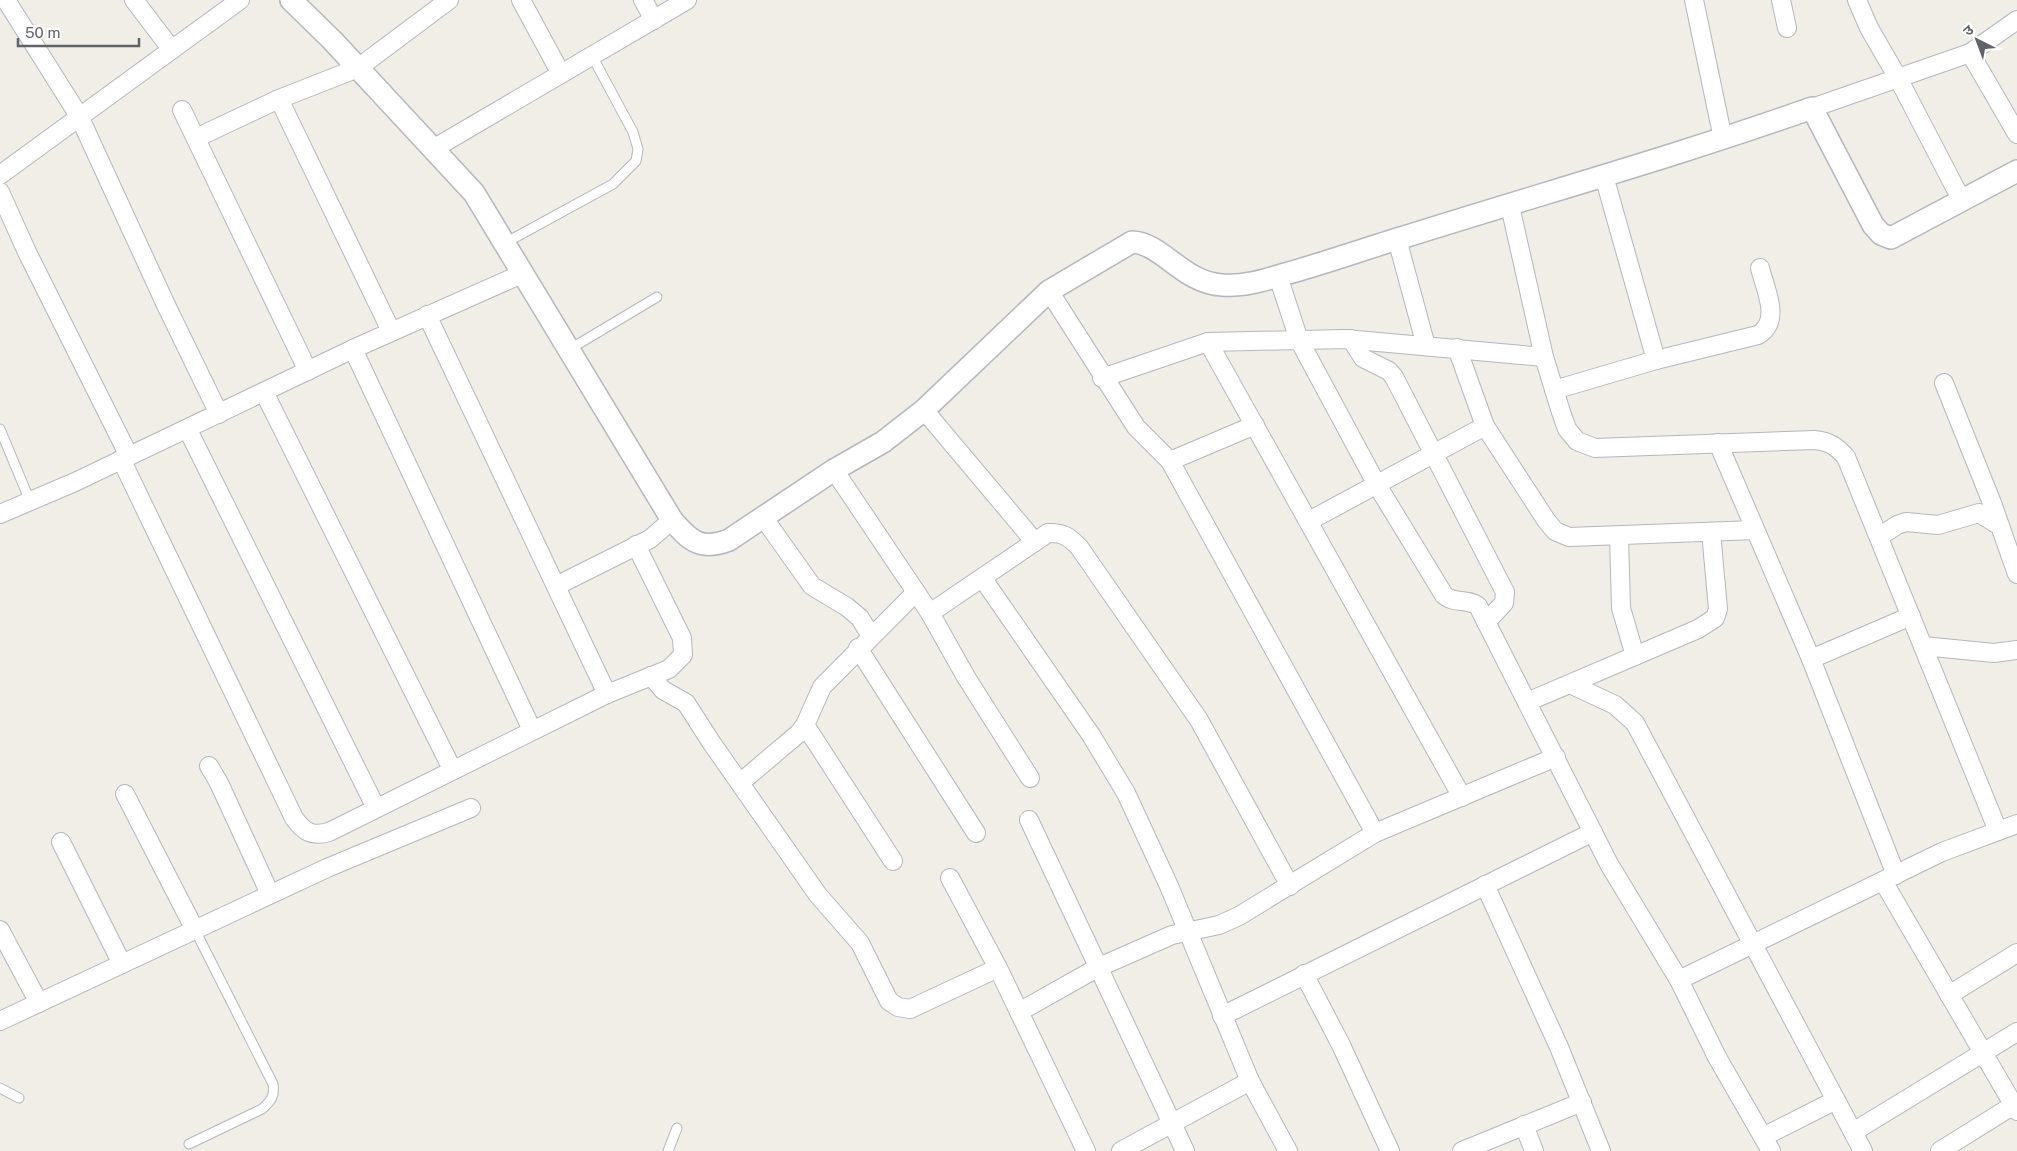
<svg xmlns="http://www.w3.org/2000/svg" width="2017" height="1151" viewBox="0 0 2017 1151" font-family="'Public Sans','Noto Sans Devanagari',sans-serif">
<rect width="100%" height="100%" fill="#f0eee7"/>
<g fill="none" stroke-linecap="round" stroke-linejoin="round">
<!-- service casing -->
<g stroke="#b4b7bb" stroke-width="11">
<g id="service">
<polyline points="505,243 613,184 636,161 638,149 633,132 592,56"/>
<polyline points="570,349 657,297"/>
<polyline points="0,429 30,501"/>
<polyline points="0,1088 19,1098"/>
<path d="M189,1144L262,1109C271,1101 275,1096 273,1084L195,930"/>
<polyline points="668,1151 677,1128"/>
</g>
</g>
<!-- minor casing -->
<g stroke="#b4b7bb" stroke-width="20">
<g id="minor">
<polyline points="6,0 79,116 166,305 219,414"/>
<polyline points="134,0 172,50"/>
<polyline points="521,0 561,74"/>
<polyline points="643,0 654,20"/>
<polyline points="1694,0 1723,139"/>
<polyline points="1781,0 1787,28"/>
<polyline points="1857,0 1869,28 1898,78 1962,201"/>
<polyline points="1970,53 2017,134"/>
<polyline points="279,99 391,331"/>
<polyline points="1812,108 1970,53 2017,20"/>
<polyline points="182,110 308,371"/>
<polyline points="196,138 279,99 358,68 449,0"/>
<polyline points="433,149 687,0"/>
<polyline points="0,175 240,0"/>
<polyline points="1604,176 1656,360"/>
<polyline points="0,192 27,252 129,456"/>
<path d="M1510,206L1544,357L1561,412L1567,429L1577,441L1595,448L1814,440C1829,441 1836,446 1846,457L1998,831"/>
<polyline points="1397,239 1426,346"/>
<path d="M1278,276L1299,340L1377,485L1444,595C1453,604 1468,598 1478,606L1609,864L1679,980L1717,1057L1771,1151"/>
<polyline points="1049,291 1136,427 1170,461 1375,833 1556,757"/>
<polyline points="427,315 607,694"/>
<polyline points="1351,339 1363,358 1389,371 1394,377 1505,592 1504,603 1486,622"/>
<polyline points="1208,342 1462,797"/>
<polyline points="1457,348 1485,426 1546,520 1555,531 1569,537 1755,530"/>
<polyline points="353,349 532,730"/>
<polyline points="1102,378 1208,342 1345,339 1544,357"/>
<polyline points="1944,383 1992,503 2017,574"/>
<path d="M1554,390L1656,360L1758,335C1782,321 1765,289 1760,268"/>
<polyline points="264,392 452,769"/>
<polyline points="924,410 1035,542"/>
<polyline points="188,430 376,808"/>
<polyline points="1718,443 1811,659 1896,875"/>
<path d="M121,459L294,818C304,832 312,837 329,832L607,694L669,669L683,655L682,638L636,545"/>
<polyline points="1170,461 1255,425"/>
<polyline points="834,470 930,613 966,677 1030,778"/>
<polyline points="0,514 75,482 353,349 524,273"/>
<polyline points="763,517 812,586 847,607 860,618 871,636"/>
<polyline points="1309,521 1485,426"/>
<polyline points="1619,536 1621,608 1635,656"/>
<polyline points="1879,537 1897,525 1906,522 1938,525 1979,513 2000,526"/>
<polyline points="983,579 1091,735 1126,793 1169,886 1250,1081 1288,1151"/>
<polyline points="556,586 650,539 672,520"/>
<path d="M930,613L1048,533C1063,532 1069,537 1079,547L1199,720L1290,886"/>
<polyline points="1923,646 1994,653 2017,650"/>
<polyline points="858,648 976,833"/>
<polyline points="1811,659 1911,616"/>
<polyline points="651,676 663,690 686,703 711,742 818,895 860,943 889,1001 898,1007 910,1009 998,968"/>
<polyline points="1570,684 1615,705 1635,723 1863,1151"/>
<polyline points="1527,702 1698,629 1715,618 1718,609 1711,532"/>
<polyline points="805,725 893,861"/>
<polyline points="209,766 219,783 270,894"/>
<polyline points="740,783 799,733 805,725 822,687 916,592"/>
<polyline points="125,794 195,930"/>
<polyline points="1029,820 1185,1151"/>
<polyline points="61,842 122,964"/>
<polyline points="950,878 998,968 1086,1151"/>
<polyline points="1883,881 2017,1111"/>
<polyline points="1485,885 1559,1047 1601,1151"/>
<polyline points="0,930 39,1003"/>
<polyline points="1304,974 1341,1045 1390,1151"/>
<polyline points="1679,980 1942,852 2017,824"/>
<polyline points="1949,995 2017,953"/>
<polyline points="1019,1012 1097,968 1172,935 1219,925 1239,916 1375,833"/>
<polyline points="1222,1016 1593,832"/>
<polyline points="0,1021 327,868 471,808"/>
<polyline points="1524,1125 1534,1151"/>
<polyline points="1853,1132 2017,1032"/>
<polyline points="1763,1137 1836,1100"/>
<polyline points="1121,1151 1250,1081"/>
<polyline points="1462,1151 1582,1102"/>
<polyline points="1940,1151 2017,1103"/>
</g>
</g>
<!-- tertiary casing -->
<g stroke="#b4b7bb" stroke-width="24">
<path id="tertiary" d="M291,0L332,40L474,193L672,520C690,541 701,551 729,540L834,470L883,442L924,410L1049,291L1132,242C1162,243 1183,283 1222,285C1243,287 1265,280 1285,274C1325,263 1364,249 1404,237C1540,194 1677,156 1812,108L1873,225L1881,234L1891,238L2017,171"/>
</g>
<!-- service -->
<use href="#service" stroke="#fff" stroke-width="9"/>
<!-- minor -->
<use href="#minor" stroke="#fff" stroke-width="18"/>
<!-- tertiary -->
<use href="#tertiary" stroke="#fff" stroke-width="21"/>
</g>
<!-- north arrow -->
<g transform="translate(1977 40) rotate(318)" stroke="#ffffff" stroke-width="4" paint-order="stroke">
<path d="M0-4L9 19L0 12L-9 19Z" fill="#5f6266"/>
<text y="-8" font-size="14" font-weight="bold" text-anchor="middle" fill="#5f6266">उ</text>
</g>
<!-- scale -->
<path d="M18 38v8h121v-8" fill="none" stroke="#5f6266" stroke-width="2.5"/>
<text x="25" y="38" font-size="15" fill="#5f6266" stroke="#ffffff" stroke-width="4" paint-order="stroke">50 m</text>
</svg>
